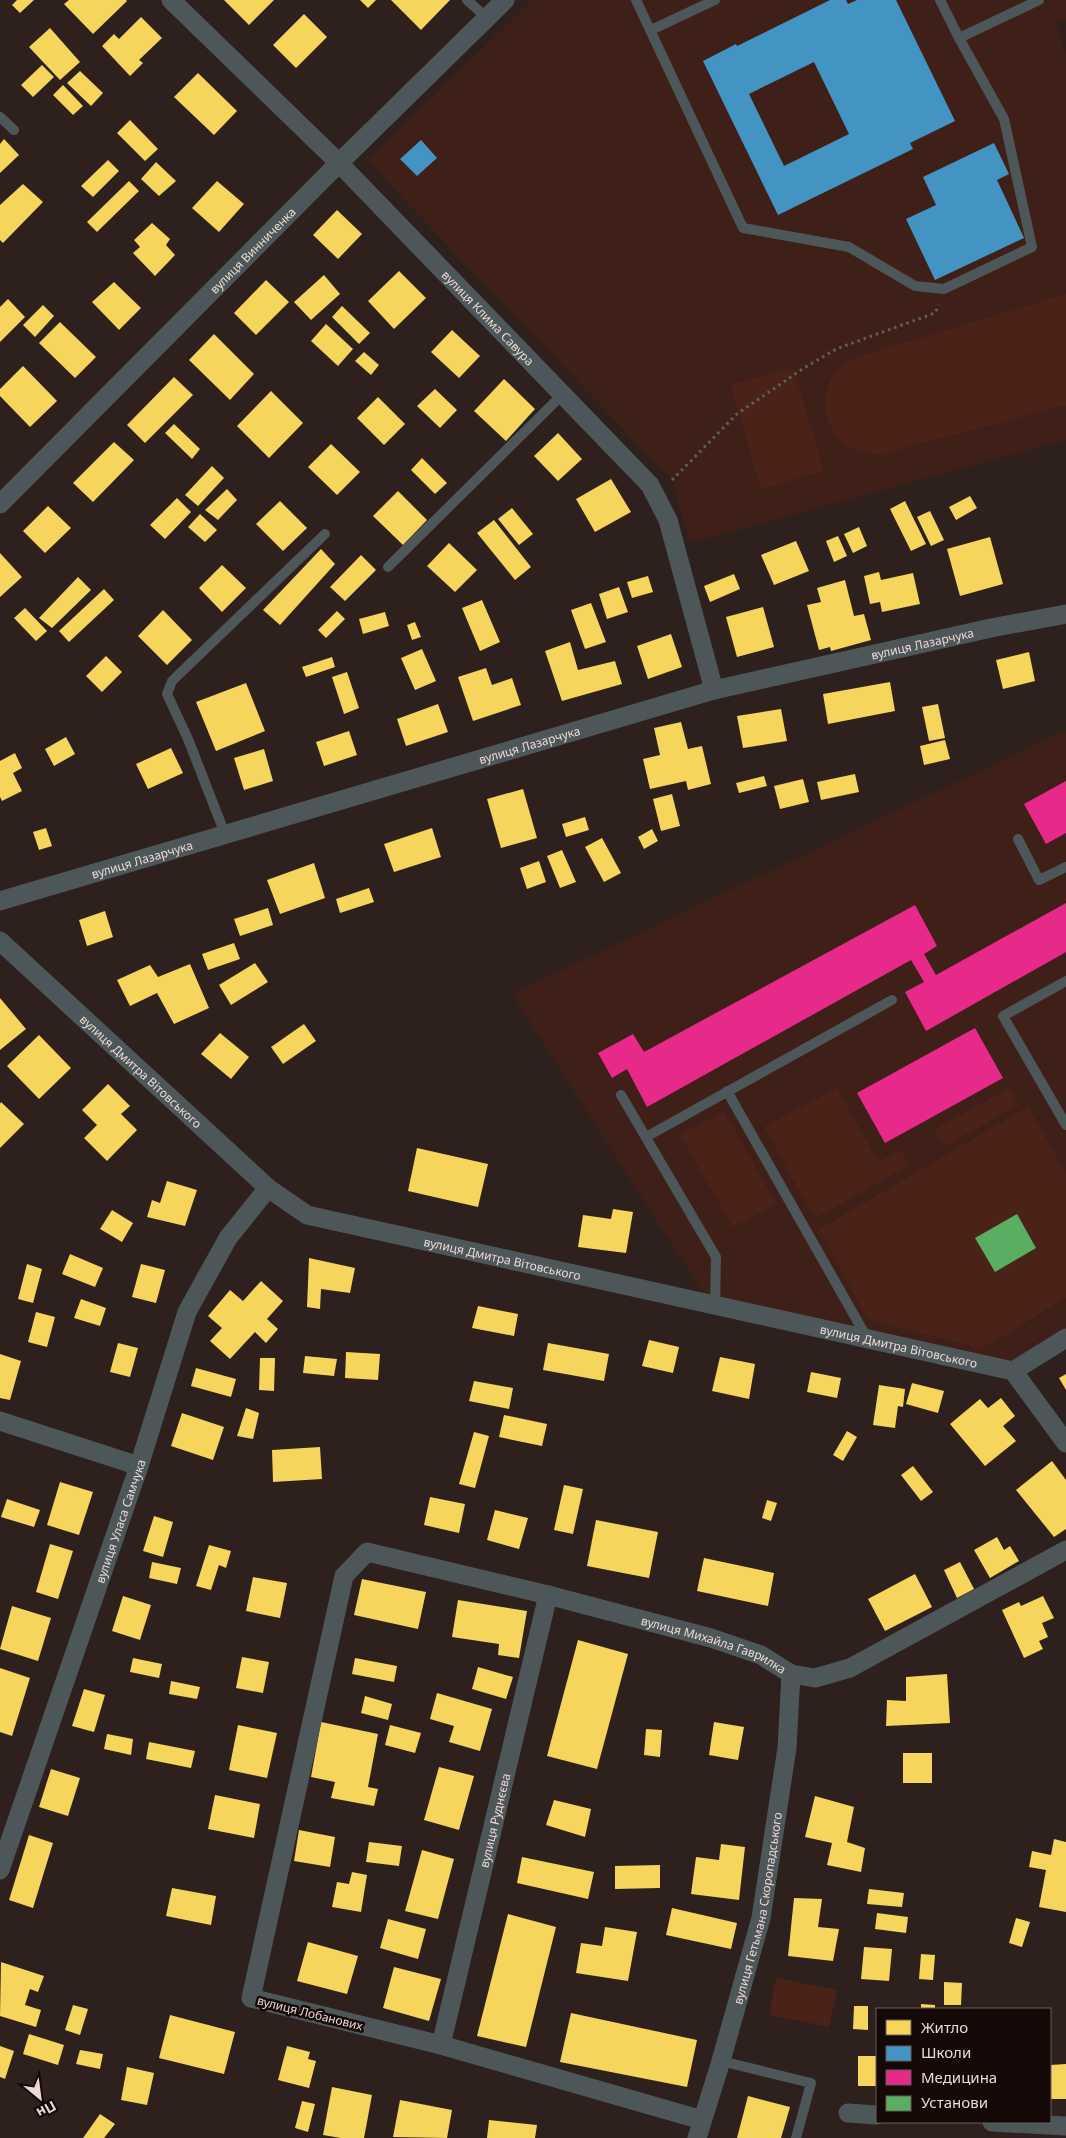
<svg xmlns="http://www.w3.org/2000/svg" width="1066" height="2138" viewBox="0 0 1066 2138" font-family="'Noto Sans',sans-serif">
<rect width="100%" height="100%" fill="#2e201d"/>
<!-- built -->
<g fill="#3f2019">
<polygon points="532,0 995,0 1000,3 1005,0 1066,0 1066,19 1056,24 1066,54 1066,440 690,543 672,480 367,161"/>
<polygon points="1066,730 1066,1327 1012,1362 703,1293 512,994"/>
</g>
<!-- green -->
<g fill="#4b2218">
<path d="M1066,294V405L881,454C870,453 857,452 848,446C824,431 818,395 835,373C842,363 853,359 864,355Z"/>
<polygon points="793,367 824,471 761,489 731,385"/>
<polygon points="837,1088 878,1162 901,1150 910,1165 815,1218 764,1127"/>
<polygon points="1009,1088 1018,1105 943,1147 934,1130"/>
<polygon points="1028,1107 1066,1173 1066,1297 994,1342 981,1348 867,1319 820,1229"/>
<polygon points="724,1111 776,1204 733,1227 680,1135"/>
<polygon points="776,1978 837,1990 829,2027 769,2015"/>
</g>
<!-- homes -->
<g fill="#f6d55c">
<polygon points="17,0 34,0 20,13 12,5"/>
<polygon points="69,0 126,0 127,1 93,34 64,4"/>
<polygon points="224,0 274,0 249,25"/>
<polygon points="360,0 376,0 368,8"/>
<polygon points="391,0 450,0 421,30"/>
<polygon points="304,14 327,37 296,68 273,45"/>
<polygon points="141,17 162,38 139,60 143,63 130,76 102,46 114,34 119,39"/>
<polygon points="50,28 80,62 60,80 29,47"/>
<polygon points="42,65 54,77 33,97 21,85"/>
<polygon points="80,71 103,93 91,106 67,83"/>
<polygon points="198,73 237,111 214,135 174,97"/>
<polygon points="63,85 83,106 73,115 53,95"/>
<polygon points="130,120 158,149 145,161 117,133"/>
<polygon points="4,139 19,155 0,173 0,144"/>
<polygon points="108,160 119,171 93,197 81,186"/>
<polygon points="156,162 176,181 159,196 141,179"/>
<polygon points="129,181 139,191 97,232 87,222"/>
<polygon points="217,181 244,204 219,232 192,208"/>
<polygon points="23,184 43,202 3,243 0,240 0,205"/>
<polygon points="337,210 362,234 338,259 313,235"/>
<polygon points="152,223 170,239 166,245 175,255 155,276 133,253 140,247 134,240"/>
<polygon points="399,271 426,298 394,329 368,301"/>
<polygon points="324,275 340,294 311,320 294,302"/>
<polygon points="266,280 289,302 256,335 234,313"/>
<polygon points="114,282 141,308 119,330 92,302"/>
<polygon points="8,299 25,317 0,342 0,307"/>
<polygon points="43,305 54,316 35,337 23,325"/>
<polygon points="342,306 370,333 359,344 332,317"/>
<polygon points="60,322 96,357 75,378 39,343"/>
<polygon points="326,324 353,349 338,366 311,341"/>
<polygon points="452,330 480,356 459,378 431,352"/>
<polygon points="214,334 254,374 230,400 189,360"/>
<polygon points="364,352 379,365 371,375 355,361"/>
<polygon points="23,366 57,401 30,427 0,396 0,389"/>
<polygon points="174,377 193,395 145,443 127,425"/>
<polygon points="504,379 535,409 506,441 474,411"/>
<polygon points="435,389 457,410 440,428 417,406"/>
<polygon points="271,391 303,423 269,458 237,426"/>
<polygon points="378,397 405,424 384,445 357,418"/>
<polygon points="174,424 200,449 192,459 165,433"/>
<polygon points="558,433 582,459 558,481 534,456"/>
<polygon points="114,442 134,460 93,502 73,483"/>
<polygon points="331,444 360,472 337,495 308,467"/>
<polygon points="422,458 447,483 435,494 411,470"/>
<polygon points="212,466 224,478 198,506 185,495"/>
<polygon points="611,479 631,512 595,532 576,499"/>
<polygon points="227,489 237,500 218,520 205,510"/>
<polygon points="398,491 427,520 403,545 373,516"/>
<polygon points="970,496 977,508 956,520 949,507"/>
<polygon points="177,498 191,512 165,539 150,525"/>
<polygon points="280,501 307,528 283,551 256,524"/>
<polygon points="905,501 926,544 911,551 890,509"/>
<polygon points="48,506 71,528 45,553 23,531"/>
<polygon points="512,508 533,534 519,545 498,519"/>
<polygon points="930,511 944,540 931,546 917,517"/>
<polygon points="200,514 217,530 205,542 188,527"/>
<polygon points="494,520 531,567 515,580 477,533"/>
<polygon points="859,527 867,546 853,553 844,534"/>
<polygon points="838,536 847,556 834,562 826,541"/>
<polygon points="990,537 1003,584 960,596 947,549"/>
<polygon points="796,541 809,571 774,585 761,555"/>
<polygon points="449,543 477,570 455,592 427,566"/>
<polygon points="321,549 335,564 280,625 263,610"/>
<polygon points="0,553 22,577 0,597"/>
<polygon points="361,555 376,570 345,601 330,587"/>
<polygon points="222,565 246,588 222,612 199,588"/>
<polygon points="879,572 881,580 913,573 920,604 882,612 880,602 870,604 864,576"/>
<polygon points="734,574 740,589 710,602 704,586"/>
<polygon points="648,576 653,592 632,598 627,582"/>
<polygon points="78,577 91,590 52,628 39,618"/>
<polygon points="845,580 854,616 864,614 871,640 831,651 830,647 819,650 807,605 821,602 817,588"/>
<polygon points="619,587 628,612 607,619 599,594"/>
<polygon points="104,589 114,600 69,642 59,631"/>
<polygon points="482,600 500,642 480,651 462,608"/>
<polygon points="591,603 606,642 585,649 571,610"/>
<polygon points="763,607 774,647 737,657 726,617"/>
<polygon points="25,608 47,631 36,641 14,618"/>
<polygon points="163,610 192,640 167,665 138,636"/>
<polygon points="337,611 345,619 326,638 318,630"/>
<polygon points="385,612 389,626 363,634 359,619"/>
<polygon points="415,622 421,637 412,640 407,625"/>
<polygon points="671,634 682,667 648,679 637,646"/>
<polygon points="570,642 578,670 615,661 622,684 562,701 545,651"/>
<polygon points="422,649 436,681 415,690 401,658"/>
<polygon points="1029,652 1035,681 1003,689 996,660"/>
<polygon points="106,656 122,672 102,692 86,676"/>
<polygon points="332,657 335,667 306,677 302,667"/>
<polygon points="486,668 492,685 512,678 521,705 473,721 458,677"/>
<polygon points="347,672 359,708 344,714 332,677"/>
<polygon points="890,682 895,711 828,724 823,694"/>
<polygon points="246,683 265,731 216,751 196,702"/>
<polygon points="438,704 448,732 406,746 397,719"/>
<polygon points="938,704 945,738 929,741 922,707"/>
<polygon points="781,709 787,741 743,748 737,716"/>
<polygon points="681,722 688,749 702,746 711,784 688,790 686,781 650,789 643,759 660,755 654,728"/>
<polygon points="349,731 357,755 324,766 316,742"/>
<polygon points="66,737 75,754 54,766 45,749"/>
<polygon points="945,740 950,759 924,765 920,746"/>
<polygon points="171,748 183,773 148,789 136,764"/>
<polygon points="264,749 273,781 244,790 234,758"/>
<polygon points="15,753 22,768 13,773 22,791 2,801 0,797 0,761"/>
<polygon points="855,774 859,792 821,800 817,782"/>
<polygon points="764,776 767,786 739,793 736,783"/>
<polygon points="803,779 809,802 780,809 774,786"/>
<polygon points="523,789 537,838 501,848 487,799"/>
<polygon points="672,794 680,826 661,831 653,799"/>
<polygon points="585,817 589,830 566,837 562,824"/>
<polygon points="46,828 52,846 39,850 33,832"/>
<polygon points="432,828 441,857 394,872 384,844"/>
<polygon points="652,829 658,841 644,849 638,837"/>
<polygon points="602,838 621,873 604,882 585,847"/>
<polygon points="562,850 576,882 560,888 547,856"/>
<polygon points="539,861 546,882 527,889 520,868"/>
<polygon points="314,863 325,898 280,914 267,880"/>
<polygon points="369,888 374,902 340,913 336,899"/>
<polygon points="268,908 273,925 240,936 234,919"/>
<polygon points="105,911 113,937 87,946 79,920"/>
<polygon points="234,943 240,959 208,970 202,954"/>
<polygon points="255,963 268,982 231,1005 219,985"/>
<polygon points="190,964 209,1008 174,1024 157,993 130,1006 117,980 150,965 158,977"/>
<polygon points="0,998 26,1029 0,1050"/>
<polygon points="304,1024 316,1041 283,1064 271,1047"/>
<polygon points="220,1033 249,1057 231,1079 201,1054"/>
<polygon points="39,1035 71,1068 39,1099 7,1066"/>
<polygon points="108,1084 130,1106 121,1114 137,1130 107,1161 84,1138 97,1125 82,1110"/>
<polygon points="1,1102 24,1124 0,1148 0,1104"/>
<polygon points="417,1148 488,1164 478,1207 408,1191"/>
<polygon points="167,1181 197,1190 185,1226 147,1217 152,1200 160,1203"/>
<polygon points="613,1209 633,1212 626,1253 578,1247 583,1215 611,1219"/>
<polygon points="112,1210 133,1223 122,1242 100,1229"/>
<polygon points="70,1254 103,1268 95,1287 62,1274"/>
<polygon points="309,1258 355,1268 350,1293 321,1289 320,1309 307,1307"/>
<polygon points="27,1264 42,1269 33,1303 18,1299"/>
<polygon points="141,1264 165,1270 156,1303 132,1297"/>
<polygon points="261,1281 283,1301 267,1319 278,1329 266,1343 255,1332 230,1359 210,1341 222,1328 208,1316 230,1290 243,1301"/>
<polygon points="81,1299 106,1308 100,1326 74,1318"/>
<polygon points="478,1306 518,1314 514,1336 472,1328"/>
<polygon points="36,1312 55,1317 47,1347 28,1342"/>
<polygon points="649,1340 679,1347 673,1373 642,1366"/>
<polygon points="118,1343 138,1348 130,1377 110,1372"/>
<polygon points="548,1343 609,1354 604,1381 543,1370"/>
<polygon points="346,1352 380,1354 378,1380 345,1378"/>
<polygon points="0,1354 21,1361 10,1400 0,1398"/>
<polygon points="305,1356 337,1359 334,1376 303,1373"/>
<polygon points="720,1357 755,1364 749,1399 712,1391"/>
<polygon points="260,1358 275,1358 274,1391 259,1390"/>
<polygon points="196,1368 236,1379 231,1397 191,1386"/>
<polygon points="811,1372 841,1378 837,1398 807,1392"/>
<polygon points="1066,1374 1066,1390 1059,1378"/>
<polygon points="474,1381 513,1388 509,1409 469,1401"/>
<polygon points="912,1383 944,1391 938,1413 906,1404"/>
<polygon points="879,1385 905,1389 903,1407 898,1406 895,1428 873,1425"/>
<polygon points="1001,1398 1015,1416 1003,1426 1016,1441 985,1466 950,1424 980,1399 988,1408"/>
<polygon points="246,1408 259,1413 253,1439 237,1436"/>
<polygon points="182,1413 224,1427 213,1460 171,1446"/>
<polygon points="504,1415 547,1424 542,1446 499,1437"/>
<polygon points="847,1431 857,1437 843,1461 833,1455"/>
<polygon points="474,1432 489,1436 475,1488 459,1484"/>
<polygon points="320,1447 322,1479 273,1482 272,1450"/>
<polygon points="1052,1461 1066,1480 1066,1529 1054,1537 1016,1490"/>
<polygon points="913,1466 933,1492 921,1501 901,1475"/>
<polygon points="60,1482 93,1492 79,1535 47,1525"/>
<polygon points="564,1485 583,1489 573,1534 554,1530"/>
<polygon points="430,1497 465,1504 459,1533 424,1525"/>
<polygon points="7,1499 40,1510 34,1527 1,1517"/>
<polygon points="767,1500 777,1503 771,1521 762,1518"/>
<polygon points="495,1510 528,1518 519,1549 487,1540"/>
<polygon points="154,1516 173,1522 163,1557 143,1551"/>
<polygon points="596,1520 658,1532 649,1578 587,1566"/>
<polygon points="997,1537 1004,1550 1010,1546 1019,1561 990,1578 974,1550"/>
<polygon points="50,1544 73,1551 58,1599 36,1592"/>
<polygon points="209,1545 231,1551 226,1568 219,1565 211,1590 196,1586"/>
<polygon points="704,1558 774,1573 768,1606 697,1591"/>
<polygon points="152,1562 181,1568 177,1584 149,1578"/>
<polygon points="960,1562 974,1589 957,1598 944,1570"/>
<polygon points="915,1574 932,1607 885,1631 868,1599"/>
<polygon points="253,1577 287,1583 280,1618 246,1611"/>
<polygon points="362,1579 426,1592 418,1629 354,1615"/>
<polygon points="123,1596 151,1605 140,1640 112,1631"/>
<polygon points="1043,1596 1054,1618 1042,1623 1048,1637 1039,1641 1043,1649 1024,1658 1002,1610 1019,1602 1021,1606"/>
<polygon points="458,1600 527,1611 519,1658 498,1655 499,1644 452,1637"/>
<polygon points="12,1606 51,1618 38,1661 0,1649"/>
<polygon points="578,1640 628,1654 597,1769 547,1756"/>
<polygon points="242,1657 269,1662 263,1693 236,1688"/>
<polygon points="133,1658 162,1664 159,1678 130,1672"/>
<polygon points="355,1658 397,1666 394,1682 352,1674"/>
<polygon points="478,1667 513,1677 506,1699 472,1689"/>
<polygon points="0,1668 30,1678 12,1736 0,1732"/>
<polygon points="947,1674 950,1723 886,1726 887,1700 906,1701 906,1677"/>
<polygon points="171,1681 200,1687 197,1699 169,1694"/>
<polygon points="84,1689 105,1695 94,1732 72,1726"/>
<polygon points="437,1693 492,1709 480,1751 449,1742 454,1726 430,1719"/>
<polygon points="365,1696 392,1704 388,1720 361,1713"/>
<polygon points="321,1722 378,1734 368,1787 378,1789 374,1806 331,1798 335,1782 311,1777"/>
<polygon points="714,1722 744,1727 738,1760 709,1755"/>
<polygon points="238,1725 277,1733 267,1778 229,1770"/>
<polygon points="390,1725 421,1733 415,1753 385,1745"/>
<polygon points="646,1729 662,1730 660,1757 644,1755"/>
<polygon points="107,1734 133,1739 131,1755 104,1749"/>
<polygon points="149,1742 195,1751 191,1768 146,1759"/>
<rect x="903" y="1753" width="29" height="30"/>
<polygon points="439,1767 474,1776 459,1830 424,1820"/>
<polygon points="51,1769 80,1778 68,1816 39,1807"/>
<polygon points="215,1795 260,1804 254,1838 208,1829"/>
<polygon points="815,1796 854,1807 847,1842 865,1848 861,1872 827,1865 832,1843 805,1837"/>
<polygon points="554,1800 591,1809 585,1837 546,1825"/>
<polygon points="299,1830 335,1837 330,1867 294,1861"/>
<polygon points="29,1835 53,1843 33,1908 9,1900"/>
<polygon points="1054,1839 1066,1842 1066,1912 1039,1907 1046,1870 1029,1867 1032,1851 1051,1855"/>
<polygon points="369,1842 402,1846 399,1866 366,1862"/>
<polygon points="721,1844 745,1847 739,1900 691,1894 696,1857 719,1860"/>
<polygon points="422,1850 454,1859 438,1919 405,1911"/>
<polygon points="522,1857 594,1872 588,1899 517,1883"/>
<polygon points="660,1865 660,1888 615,1889 615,1866"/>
<polygon points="352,1872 367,1875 361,1912 332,1907 337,1882 349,1884"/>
<polygon points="172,1888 216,1896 211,1925 166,1916"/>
<polygon points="869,1889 904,1893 902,1907 867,1904"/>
<polygon points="794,1898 822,1899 818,1927 839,1929 833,1961 788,1956"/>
<polygon points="672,1908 737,1923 731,1949 666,1935"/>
<polygon points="877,1913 908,1917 906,1933 875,1929"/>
<polygon points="508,1914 556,1927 526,2047 477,2036"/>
<polygon points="1016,1918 1030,1922 1022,1947 1009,1943"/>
<polygon points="388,1919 426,1929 418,1959 380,1948"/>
<polygon points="605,1927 637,1932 628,1981 576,1973 581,1943 602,1946"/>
<polygon points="308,1942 358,1956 347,1994 297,1981"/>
<polygon points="864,1947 892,1949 889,1981 861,1979"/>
<polygon points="921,1954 935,1955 933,1980 919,1979"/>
<polygon points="1,1962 44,1976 38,1992 30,1989 25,2005 41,2010 36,2027 0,2016"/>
<polygon points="394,1967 441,1979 429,2021 383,2008"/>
<polygon points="944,1982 962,1983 961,2005 944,2005"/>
<polygon points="921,2004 935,2005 935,2009 921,2009"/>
<polygon points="73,2005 88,2009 80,2035 65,2030"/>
<polygon points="854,2006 868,2006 868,2030 853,2029"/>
<polygon points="571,2013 697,2040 687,2087 560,2062"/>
<polygon points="170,2015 235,2032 224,2074 159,2058"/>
<polygon points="29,2034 64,2045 58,2065 23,2054"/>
<polygon points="0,2046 14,2051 5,2079 0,2077"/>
<polygon points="287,2046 310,2052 308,2059 316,2061 309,2088 278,2080"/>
<polygon points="80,2050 103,2054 100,2069 76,2064"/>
<rect x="858" y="2056" width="19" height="30"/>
<polygon points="1066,2064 1066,2099 1050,2099 1050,2065"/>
<polygon points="127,2067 154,2073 147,2105 121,2100"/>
<polygon points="332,2087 372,2095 364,2138 341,2138 323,2135"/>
<polygon points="748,2096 790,2107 781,2138 737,2138"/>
<polygon points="400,2100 452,2110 447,2138 393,2137"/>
<polygon points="302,2101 315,2104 308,2132 295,2128"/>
<polygon points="100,2114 115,2124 104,2138 83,2138"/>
<polygon points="489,2120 537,2125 535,2138 487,2138"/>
</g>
<!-- schools -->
<g fill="#4393c3" fill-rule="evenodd">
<path d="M830,0H846L848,4L857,0H896L955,121L910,143L913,149L778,215L703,61L736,44L737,46ZM814,62L849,134L784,166L749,94Z"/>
<polygon points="421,140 437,158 417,176 400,159"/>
<polygon points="994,143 1009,174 997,180 1024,238 935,280 906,219 936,205 923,177"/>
</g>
<!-- health -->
<g fill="#e7298a">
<polygon points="1066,781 1066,833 1046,844 1024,804"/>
<polygon points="1066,903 1066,952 926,1031 905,992 924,982 911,960 647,1107 627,1069 612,1078 598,1053 633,1034 644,1052 915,905 937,946 924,954 936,975"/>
<polygon points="975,1028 1003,1078 885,1143 857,1093"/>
</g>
<!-- public -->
<polygon fill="#5aae61" points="1017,1214 1036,1248 995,1272 975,1238"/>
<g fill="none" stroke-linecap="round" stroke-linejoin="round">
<!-- path -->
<polyline stroke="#5d5f60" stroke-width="3" stroke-dasharray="2.5 4" stroke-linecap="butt" points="672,480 737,414 804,368 836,349 935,313 939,305"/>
<!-- lane -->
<g stroke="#4d5759" stroke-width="10">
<polyline points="467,0 487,18"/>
<polyline points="636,0 743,228 849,247 915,286 944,289 1032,247 1004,119 959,38 1039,0"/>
<polyline points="940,0 959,38"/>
<polyline points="651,30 715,0"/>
<polyline points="0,117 14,130"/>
<polyline points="388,567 563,394"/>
<polyline points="225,834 188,739 167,694 172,681 325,534"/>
<polyline points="1018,839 1039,880 1066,867"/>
<polyline points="1066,981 1003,1016 1066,1125"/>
<polyline points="727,1091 867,1338"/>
<polyline points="621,1095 716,1257 715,1307"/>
<polyline points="646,1137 892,1000"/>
<polyline points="721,2061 811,2083 796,2138"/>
</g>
<!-- street -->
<g stroke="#4d5759" stroke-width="19">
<path id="s1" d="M171,0L339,163L650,485L668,520L714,690"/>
<path id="s2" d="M0,504L339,163L505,0"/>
<path id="s3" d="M0,901L714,690L991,628L1066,614"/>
<path id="s4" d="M0,941L268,1188L307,1215L1013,1371L1066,1443"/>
<polyline points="1013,1371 1066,1338"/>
<polyline points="0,1421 139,1466"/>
<path id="s5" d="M0,1870L139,1466L187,1312L228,1238L268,1188"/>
<path id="s6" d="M441,2045L548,1595"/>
<polyline points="848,2113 877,2115"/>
<path id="s7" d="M702,2120L441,2045L251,1998L344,1576L367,1552L548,1595L711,1638L761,1655L791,1674L815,1678L850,1668L1066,1550"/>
<polyline points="992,2122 1066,2126"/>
<path id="s8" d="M697,2138L721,2061L761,1918L787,1748L791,1674"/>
</g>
</g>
<g text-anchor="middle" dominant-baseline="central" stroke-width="5" stroke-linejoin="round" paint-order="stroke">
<!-- street labels -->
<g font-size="12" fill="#ecd9d4" stroke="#150907">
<text stroke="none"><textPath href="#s2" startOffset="358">вулиця Винниченка</textPath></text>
<text stroke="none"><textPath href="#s1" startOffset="449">вулиця Клима Савура</textPath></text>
<text stroke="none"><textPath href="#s3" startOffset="958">вулиця Лазарчука</textPath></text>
<text stroke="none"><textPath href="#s3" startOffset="552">вулиця Лазарчука</textPath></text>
<text stroke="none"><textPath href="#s3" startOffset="148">вулиця Лазарчука</textPath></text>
<text stroke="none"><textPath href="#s4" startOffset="192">вулиця Дмитра Вітовського</textPath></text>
<text stroke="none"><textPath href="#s4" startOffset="612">вулиця Дмитра Вітовського</textPath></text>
<text stroke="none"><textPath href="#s4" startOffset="1018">вулиця Дмитра Вітовського</textPath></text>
<text stroke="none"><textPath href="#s5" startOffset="369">вулиця Уласа Самчука</textPath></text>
<text stroke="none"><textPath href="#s7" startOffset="1292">вулиця Михайла Гаврилка</textPath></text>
<text stroke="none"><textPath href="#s6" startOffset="231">вулиця Руднєєва</textPath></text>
<text stroke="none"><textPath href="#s8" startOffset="238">вулиця Гетьмана Скоропадського</textPath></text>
<text transform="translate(310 2013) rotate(14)">вулиця Лобанових</text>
</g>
</g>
<!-- legend -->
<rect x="876" y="2008" width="175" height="115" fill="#150907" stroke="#6b5c59"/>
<rect x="886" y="2020" width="25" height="15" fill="#f6d55c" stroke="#6b5c59"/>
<text x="921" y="2033" font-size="15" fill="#ecd9d4">Житло</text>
<rect x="886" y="2046" width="25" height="15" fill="#4393c3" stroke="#6b5c59"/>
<text x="921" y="2058" font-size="15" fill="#ecd9d4">Школи</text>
<rect x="886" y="2070" width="25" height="15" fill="#e7298a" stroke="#6b5c59"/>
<text x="921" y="2083" font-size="15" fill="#ecd9d4">Медицина</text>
<rect x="886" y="2096" width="25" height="15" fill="#5aae61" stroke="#6b5c59"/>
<text x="921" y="2108" font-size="15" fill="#ecd9d4">Установи</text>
<!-- north arrow -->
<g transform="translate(40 2098) rotate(151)" stroke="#150907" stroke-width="4" paint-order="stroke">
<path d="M0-4L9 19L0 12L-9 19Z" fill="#ecd9d4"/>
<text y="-8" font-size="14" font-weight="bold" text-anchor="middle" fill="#ecd9d4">Пн</text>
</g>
</svg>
